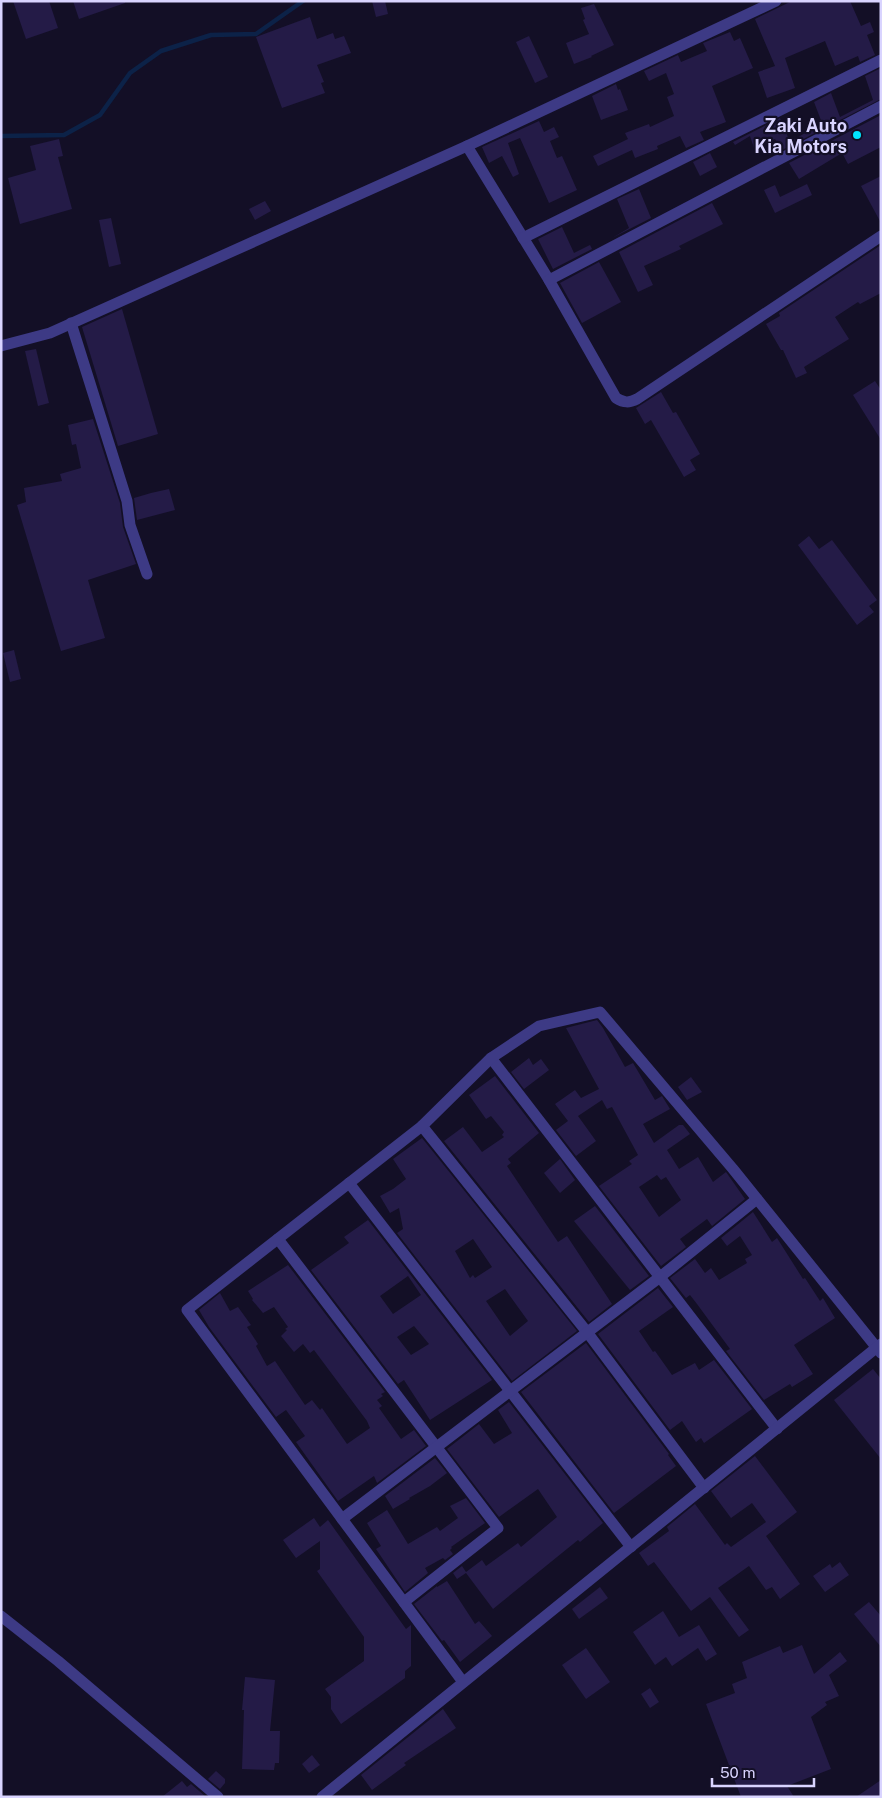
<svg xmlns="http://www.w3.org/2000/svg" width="882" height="1798" viewBox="0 0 882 1798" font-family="'Public Sans',sans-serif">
<rect width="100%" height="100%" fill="#130f26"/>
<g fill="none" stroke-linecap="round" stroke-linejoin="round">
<!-- stream -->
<polyline stroke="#0c2248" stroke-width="4.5" points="1,136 64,135 100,115 130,73 161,51 211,35 256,34 303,1"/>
</g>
<!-- building -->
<g fill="#241b47" fill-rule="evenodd">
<polygon points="13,1 49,1 58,28 26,39"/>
<polygon points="73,1 125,1 125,3 79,19"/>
<polygon points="372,1 385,1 388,14 376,17"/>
<polygon points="792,1 850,1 861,26 870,22 874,32 867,35 875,55 860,62 858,56 835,66 825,41 785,58 795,88 767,98 758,72 775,66 755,19"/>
<polygon points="594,4 614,45 591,56 592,57 574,64 566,43 589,34 583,20 585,19 581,8"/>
<polygon points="310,17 317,39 333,33 335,39 344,36 351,53 317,65 324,82 321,83 325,93 282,108 256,37"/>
<polygon points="730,32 734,41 740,38 753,68 712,86 726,122 700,132 704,140 686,148 680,136 657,146 658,149 635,158 632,150 598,166 593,156 628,139 625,133 649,124 650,127 674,116 667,97 674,94 666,73 649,81 644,71 678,55 681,62 707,51 703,43"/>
<polygon points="529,36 548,77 535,83 516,42"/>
<polygon points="881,68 881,99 782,150 775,139 754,148 750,136 735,145 733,142 780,118 790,142 822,123 814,102 831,93 840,117 873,100 865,76"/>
<polygon points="616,84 618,90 620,89 628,110 601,120 592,96"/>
<polygon points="881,115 881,147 848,164 842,153 799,179 789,163"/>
<polygon points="539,121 544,132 554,127 559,137 550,141 557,158 562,156 577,190 549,203 520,138 508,143 519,174 513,177 502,156 489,163 482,147"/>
<polygon points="59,139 63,156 58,157 72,209 20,224 8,178 36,170 30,146"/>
<polygon points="710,153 717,167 700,176 693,162"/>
<polygon points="881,176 881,223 861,186"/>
<polygon points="807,184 812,195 775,213 764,190 775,185 780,197"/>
<polygon points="639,189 651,218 612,238 629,228 617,199"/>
<polygon points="265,201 271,211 255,220 249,209"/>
<polygon points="712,203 723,224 679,246 681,249 644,266 653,285 638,292 619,252"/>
<polygon points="111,218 121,264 109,267 99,220"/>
<polygon points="562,227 574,253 590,245 592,249 553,269 538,239"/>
<polygon points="881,245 881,293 860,304 858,302 835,317 849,339 804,367 807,373 796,378 783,350 781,350 766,324 780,316 779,313"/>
<polygon points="599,262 621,302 582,323 560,283"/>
<polygon points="122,309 158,434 118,446 82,327"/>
<polygon points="36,349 49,403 38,406 25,351"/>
<polygon points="875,381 881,390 881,440 853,395"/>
<polygon points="661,392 673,413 676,412 700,454 690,460 696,470 684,477 651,420 645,424 636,408"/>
<polygon points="93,419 120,503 123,527 136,564 88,580 105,638 61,651 17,505 26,502 24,488 62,481 60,474 81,468 76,444 72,445 68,425"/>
<polygon points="169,489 175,510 137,520 134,498 151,493"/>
<polygon points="809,536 819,549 832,540 877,600 869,606 874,612 857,625 798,545"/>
<polygon points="14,650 21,679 10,682 3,653"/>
<path d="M597,1020L603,1028L625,1067L633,1063L655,1100L662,1096L670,1109L643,1124L654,1143L679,1125H683L690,1134L667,1150L679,1169L698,1157L713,1182L726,1172L745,1199L712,1226L707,1219L680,1239L686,1247L661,1266L599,1186L632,1164L629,1161L638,1155L612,1107L607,1109L602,1100L578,1116L596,1141L576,1156L556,1130L568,1121L555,1104L575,1090L581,1098L599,1089L566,1028ZM657,1175L661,1180L666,1177L681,1200L659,1217L639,1187Z"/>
<polygon points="529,1058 533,1065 541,1059 549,1070 524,1089 511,1072"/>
<polygon points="495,1076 539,1133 508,1159 511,1163 507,1166 558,1242 567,1236 612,1304 589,1322 444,1141 463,1127 482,1152 504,1137 502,1135 504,1132 491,1116 486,1119 469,1095"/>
<polygon points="691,1077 702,1092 687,1100 678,1087"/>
<path d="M422,1138L577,1331L512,1381L397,1233L403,1229L399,1208L390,1213L380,1196L393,1189L406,1179L393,1159ZM473,1239L492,1267L475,1278L473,1275L470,1278L455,1251ZM505,1289L528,1321L510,1336L486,1301Z"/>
<polygon points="560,1159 575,1180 560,1193 544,1173"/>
<polygon points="595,1206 649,1276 630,1290 574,1221"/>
<polygon points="753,1212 772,1242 777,1238 803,1279 805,1278 820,1301 823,1298 835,1318 794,1345 813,1374 792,1387 790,1384 764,1400 726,1351 730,1349 697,1304 690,1295 686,1298 670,1278 695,1259 705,1273 711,1268 719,1280 747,1263 745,1259 752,1255 740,1236 727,1246 721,1238"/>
<path d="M368,1220L492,1380L430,1420L404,1380L398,1384L311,1270L349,1243L344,1237ZM408,1276L421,1295L393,1314L380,1296ZM414,1326L429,1344L411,1355L397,1337Z"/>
<polygon points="288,1265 385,1392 381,1394 383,1396 377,1400 382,1406 379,1408 401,1439 414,1430 426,1446 377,1483 374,1476 338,1501 296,1442 305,1436 286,1410 276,1417 209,1327 199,1310 220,1293 230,1311 238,1307 251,1325 247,1327 258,1344 256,1346 267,1366 275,1361 305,1405 312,1400 320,1410 322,1408 347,1444 370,1428 367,1421 314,1350 310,1353 303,1344 294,1352 281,1336 287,1330 285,1329 288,1327 274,1307 263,1313 252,1300 253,1299 248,1291"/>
<polygon points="658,1288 673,1307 639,1331 653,1352 655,1351 672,1375 695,1363 699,1370 714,1360 752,1409 704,1443 701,1438 696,1442 682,1421 670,1430 598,1334"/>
<polygon points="586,1343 669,1454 668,1455 676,1466 614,1513 521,1392"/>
<polygon points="873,1369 881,1379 881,1459 834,1400"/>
<polygon points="509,1402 603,1523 580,1542 578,1540 493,1609 466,1573 457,1579 453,1573 462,1566 466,1572 482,1560 486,1566 518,1543 521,1547 557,1517 538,1489 499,1517 447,1449 479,1424 494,1444 512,1433 498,1410"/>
<polygon points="755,1456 797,1512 766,1536 800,1584 780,1599 772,1587 766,1590 749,1566 718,1588 749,1630 739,1637 710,1597 691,1611 654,1562 648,1566 639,1553 669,1531 667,1527 695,1504 725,1545 727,1543 731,1547 766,1522 752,1503 731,1518 711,1491"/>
<polygon points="435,1458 447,1473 430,1486 409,1498 410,1499 393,1509 385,1496"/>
<polygon points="466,1498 485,1523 451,1547 452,1548 450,1550 453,1554 445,1560 443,1558 425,1568 428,1573 405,1592 376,1549 381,1546 367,1523 387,1510 408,1544 437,1527 440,1531 458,1518 450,1506"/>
<polygon points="314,1518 320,1527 328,1520 406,1629 411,1625 411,1666 405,1671 405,1678 341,1724 331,1709 331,1697 325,1689 364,1661 364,1637 317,1571 320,1569 320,1541 296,1558 283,1540"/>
<polygon points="840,1562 849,1575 825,1592 813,1576 830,1564 832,1568"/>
<polygon points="447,1581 475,1624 479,1621 492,1636 460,1662 444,1640 442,1641 414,1604 437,1586 437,1587"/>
<polygon points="600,1587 608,1598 579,1619 572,1609"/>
<polygon points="869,1602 881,1616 881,1647 854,1614"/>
<polygon points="663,1611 679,1637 699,1625 717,1654 706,1661 698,1648 672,1666 666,1657 655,1665 633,1632"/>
<polygon points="802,1645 814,1674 840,1652 847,1661 829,1675 839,1696 825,1702 827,1705 811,1717 831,1769 787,1786 794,1797 741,1797 706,1704 735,1693 732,1684 747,1678 742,1662 780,1646 783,1653"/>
<polygon points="586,1648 610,1682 586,1699 562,1665"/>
<polygon points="245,1677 275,1680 270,1731 280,1731 279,1763 275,1763 274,1770 242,1769 244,1710 242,1710"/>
<polygon points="650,1688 659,1702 650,1708 641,1694"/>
<polygon points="443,1709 456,1728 404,1763 406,1765 372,1790 361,1775"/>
<polygon points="312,1755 320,1765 309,1773 302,1764"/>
<polygon points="216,1771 225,1779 225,1783 220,1789 208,1779"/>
<polygon points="881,1780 881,1797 856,1797"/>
<polygon points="182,1781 187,1787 191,1784 206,1797 162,1797"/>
</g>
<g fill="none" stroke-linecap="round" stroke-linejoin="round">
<!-- minor -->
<g stroke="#3d3a85" stroke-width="11">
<path d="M467,146L549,280L616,398C624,403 629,403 637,399L881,236"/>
<polyline points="523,238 881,60"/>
<polyline points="549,280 881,106"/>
<polyline points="71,323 127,501 130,525 147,574"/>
<polyline points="1,346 50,333 467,146 776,1"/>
<polyline points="491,1058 777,1429"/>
<polyline points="422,1126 587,1332 704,1488"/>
<polyline points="349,1183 631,1547"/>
<polyline points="278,1239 498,1528 404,1602"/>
<polyline points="342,1519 660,1277 757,1199"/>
<polyline points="1,1616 58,1661 218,1797"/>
<polyline points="463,1682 187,1310 422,1126 491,1058 539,1026 600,1012 733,1169 881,1353"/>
<polyline points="322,1797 881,1344"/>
</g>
</g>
<!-- markers -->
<circle fill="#00e5ff" stroke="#130f26" stroke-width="2" cx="857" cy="135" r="5"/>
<g text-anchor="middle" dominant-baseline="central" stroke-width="4.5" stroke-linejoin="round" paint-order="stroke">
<!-- poi labels -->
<g font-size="18" font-weight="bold" fill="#d9d4ff" stroke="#130f26" text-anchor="end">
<text x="847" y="125">Zaki Auto<tspan x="847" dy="21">Kia Motors</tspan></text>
</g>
</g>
<!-- border -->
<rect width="882" height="1798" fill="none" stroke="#d9d4ff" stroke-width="5"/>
<!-- scale -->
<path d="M712 1778v8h102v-8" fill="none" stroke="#d9d4ff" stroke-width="2.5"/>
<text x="720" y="1778" font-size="15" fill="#d9d4ff" stroke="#130f26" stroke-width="4" paint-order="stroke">50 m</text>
</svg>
